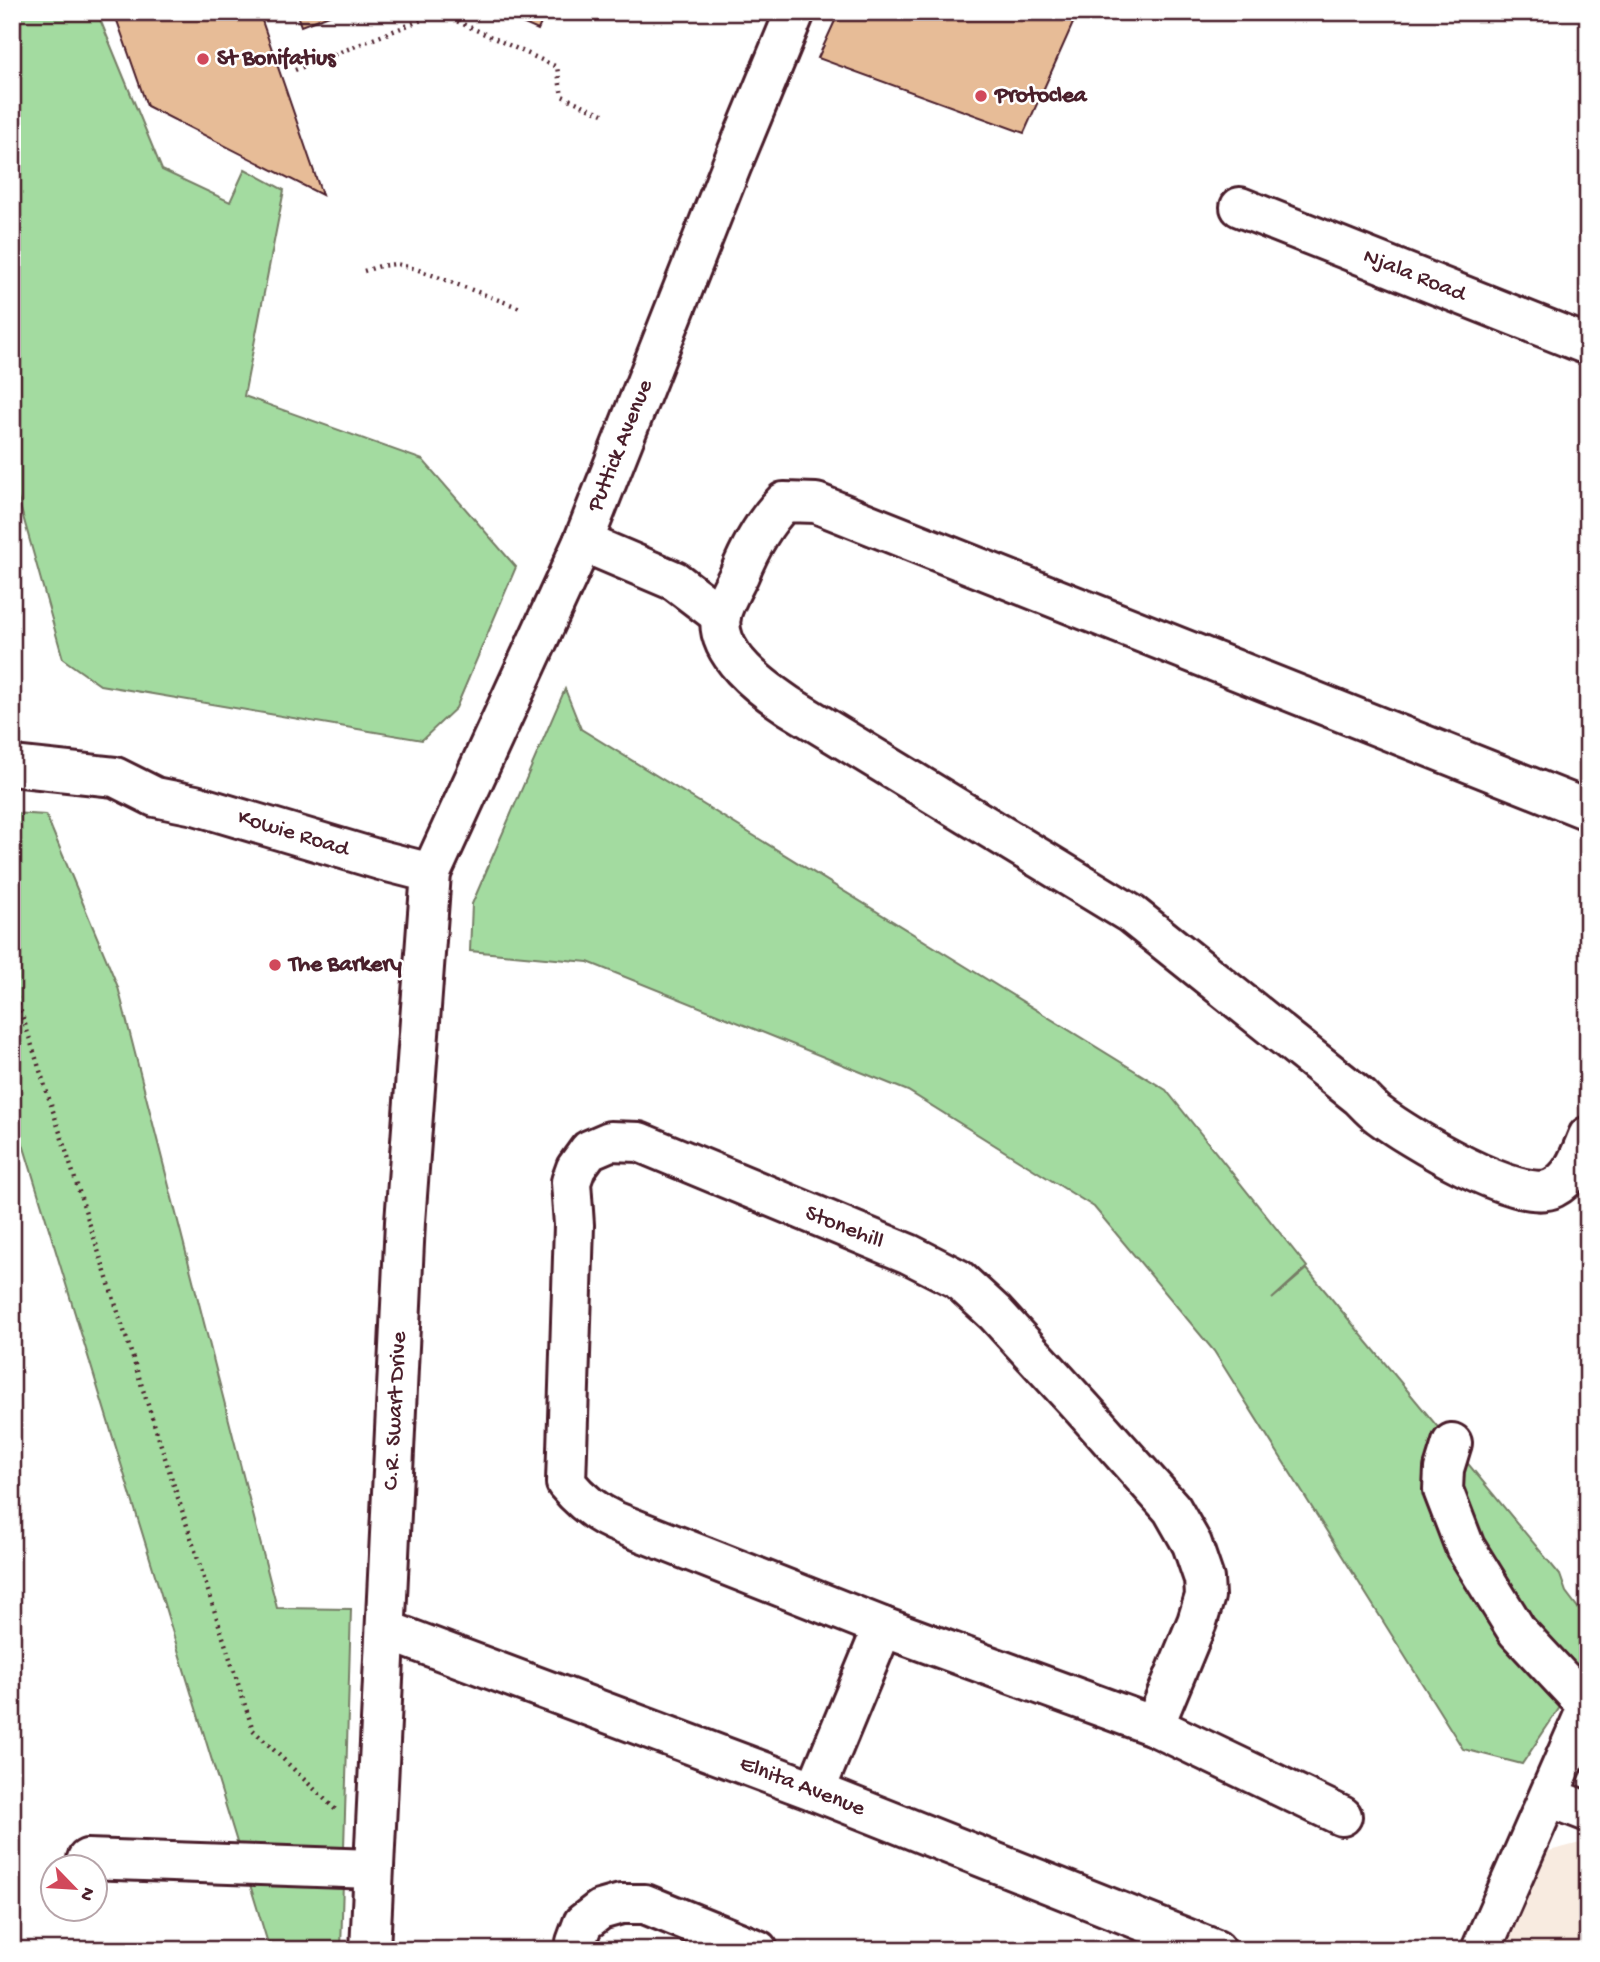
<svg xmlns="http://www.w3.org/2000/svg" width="1600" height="1962" viewBox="0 0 1600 1962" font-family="'Gochi Hand',sans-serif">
<rect width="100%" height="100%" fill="#fff"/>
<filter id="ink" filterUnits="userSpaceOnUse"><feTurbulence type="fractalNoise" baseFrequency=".0143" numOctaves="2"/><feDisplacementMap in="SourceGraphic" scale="14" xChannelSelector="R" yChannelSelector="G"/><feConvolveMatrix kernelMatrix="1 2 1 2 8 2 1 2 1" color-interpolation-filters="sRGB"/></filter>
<g filter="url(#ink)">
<!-- built -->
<polygon fill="#f8ebe0" points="1588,1841 1588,1950 1461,1950 1498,1864"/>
<!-- green -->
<g fill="#a3dba0" stroke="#767d66" stroke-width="2">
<polygon points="12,12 97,12 162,170 230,202 245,169 284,190 244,396 423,460 516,567 456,708 422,740 100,685 63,659 12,477"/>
<polygon points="565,689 581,729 1166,1090 1307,1267 1272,1299 1307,1269 1560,1575 1566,1592 1588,1621 1588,1665 1522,1764 1463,1749 1214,1351 1094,1207 908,1091 588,962 470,951 472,904"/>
<polygon points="12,813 46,815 118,987 277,1608 351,1609 341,1950 270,1950 12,1108"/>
</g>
<!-- building -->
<g fill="#e7bc97" stroke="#4a1f2b" stroke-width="2">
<polygon points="114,12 259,12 322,195 147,106"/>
<polygon points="296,12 337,12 301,26"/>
<polygon points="497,12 546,12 538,30"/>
<polygon points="839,12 1078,12 1024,133 818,58"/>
</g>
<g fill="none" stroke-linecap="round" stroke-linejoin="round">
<!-- minor casing -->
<g stroke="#4a1f2b" stroke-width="44">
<g id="minor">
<polyline points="1240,207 1588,345"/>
<polyline points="583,542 675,581 721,616"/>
<polyline points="12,766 115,777 155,797 195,805 380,860 431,873"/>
<path d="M1588,810L816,503L784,502C763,523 750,548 739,575C733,587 724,602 721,615C714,653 762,688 789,706L1131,914L1360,1097C1366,1103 1372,1110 1379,1115C1408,1137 1520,1205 1553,1188C1573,1178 1580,1155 1588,1136"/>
<path d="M610,1141L639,1142L909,1254L958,1279L995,1313L1083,1409L1172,1509L1192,1544L1204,1579L1205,1596L1197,1622L1154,1726L883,1627L614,1521C594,1512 580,1500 566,1483L574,1225L571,1182L576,1168L589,1150Z"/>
<polyline points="1452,1443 1444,1469 1443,1490 1465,1547 1517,1631 1588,1707"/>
<polyline points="386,1630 815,1791 1216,1950"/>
<polyline points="1154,1726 1342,1816"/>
<polyline points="815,1791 883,1627"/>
<polyline points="1549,1797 1588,1812"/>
<polyline points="87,1859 373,1869"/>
<polyline points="370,1950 405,1222 431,873 583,542 731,167 795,12"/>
<polyline points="576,1950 576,1942 583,1923 600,1910 621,1904 645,1904 758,1950"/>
<polyline points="1481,1950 1588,1706"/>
</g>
</g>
<!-- path -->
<g stroke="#4a1f2b" stroke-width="4.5" stroke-dasharray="2 5" stroke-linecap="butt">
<polyline points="295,70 439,13 557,67 562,96 603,114"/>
<polyline points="364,271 380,266 396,264 416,269 523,309"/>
<polyline points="12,984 253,1730 338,1812"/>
</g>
<!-- minor -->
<use href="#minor" stroke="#fff" stroke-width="38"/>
</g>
</g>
<!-- markers -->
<g fill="#d1495b" stroke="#fff" stroke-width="2.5">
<circle cx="203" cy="59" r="7"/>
<circle cx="981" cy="96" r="7"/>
<circle cx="275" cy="965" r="7"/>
</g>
<g text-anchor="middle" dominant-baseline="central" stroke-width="5" stroke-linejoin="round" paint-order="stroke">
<!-- poi labels -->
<g font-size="23" font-weight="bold" fill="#4a1f2b" stroke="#fff" text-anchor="start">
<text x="217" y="59">St Bonifatius</text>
<text x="995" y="96">Protoclea</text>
<text x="289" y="965">The Barkery</text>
</g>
<!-- street labels -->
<g font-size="23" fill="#4a1f2b" stroke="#fff">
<text transform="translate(1414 276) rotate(22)">Njala Road</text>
<text transform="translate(621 446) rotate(-68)">Puttick Avenue</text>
<text transform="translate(293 834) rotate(17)">Kowie Road</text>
<text transform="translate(844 1228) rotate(22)">Stonehill</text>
<text transform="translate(396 1411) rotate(-87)">C.R. Swart Drive</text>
<text transform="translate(802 1787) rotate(21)">Elnita Avenue</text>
</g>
</g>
<!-- margin -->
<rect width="1600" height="1962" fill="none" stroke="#fff" stroke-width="42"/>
<rect x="21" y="21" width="1558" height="1920" fill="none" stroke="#4a1f2b" stroke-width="2.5" filter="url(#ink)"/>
<!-- north arrow -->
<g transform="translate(74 1888) rotate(115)"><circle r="33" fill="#ffffff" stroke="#b7a5aa" stroke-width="2"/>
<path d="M0-5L12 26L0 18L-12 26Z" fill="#d1495b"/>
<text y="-10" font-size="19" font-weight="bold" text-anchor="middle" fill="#4a1f2b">N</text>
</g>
</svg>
